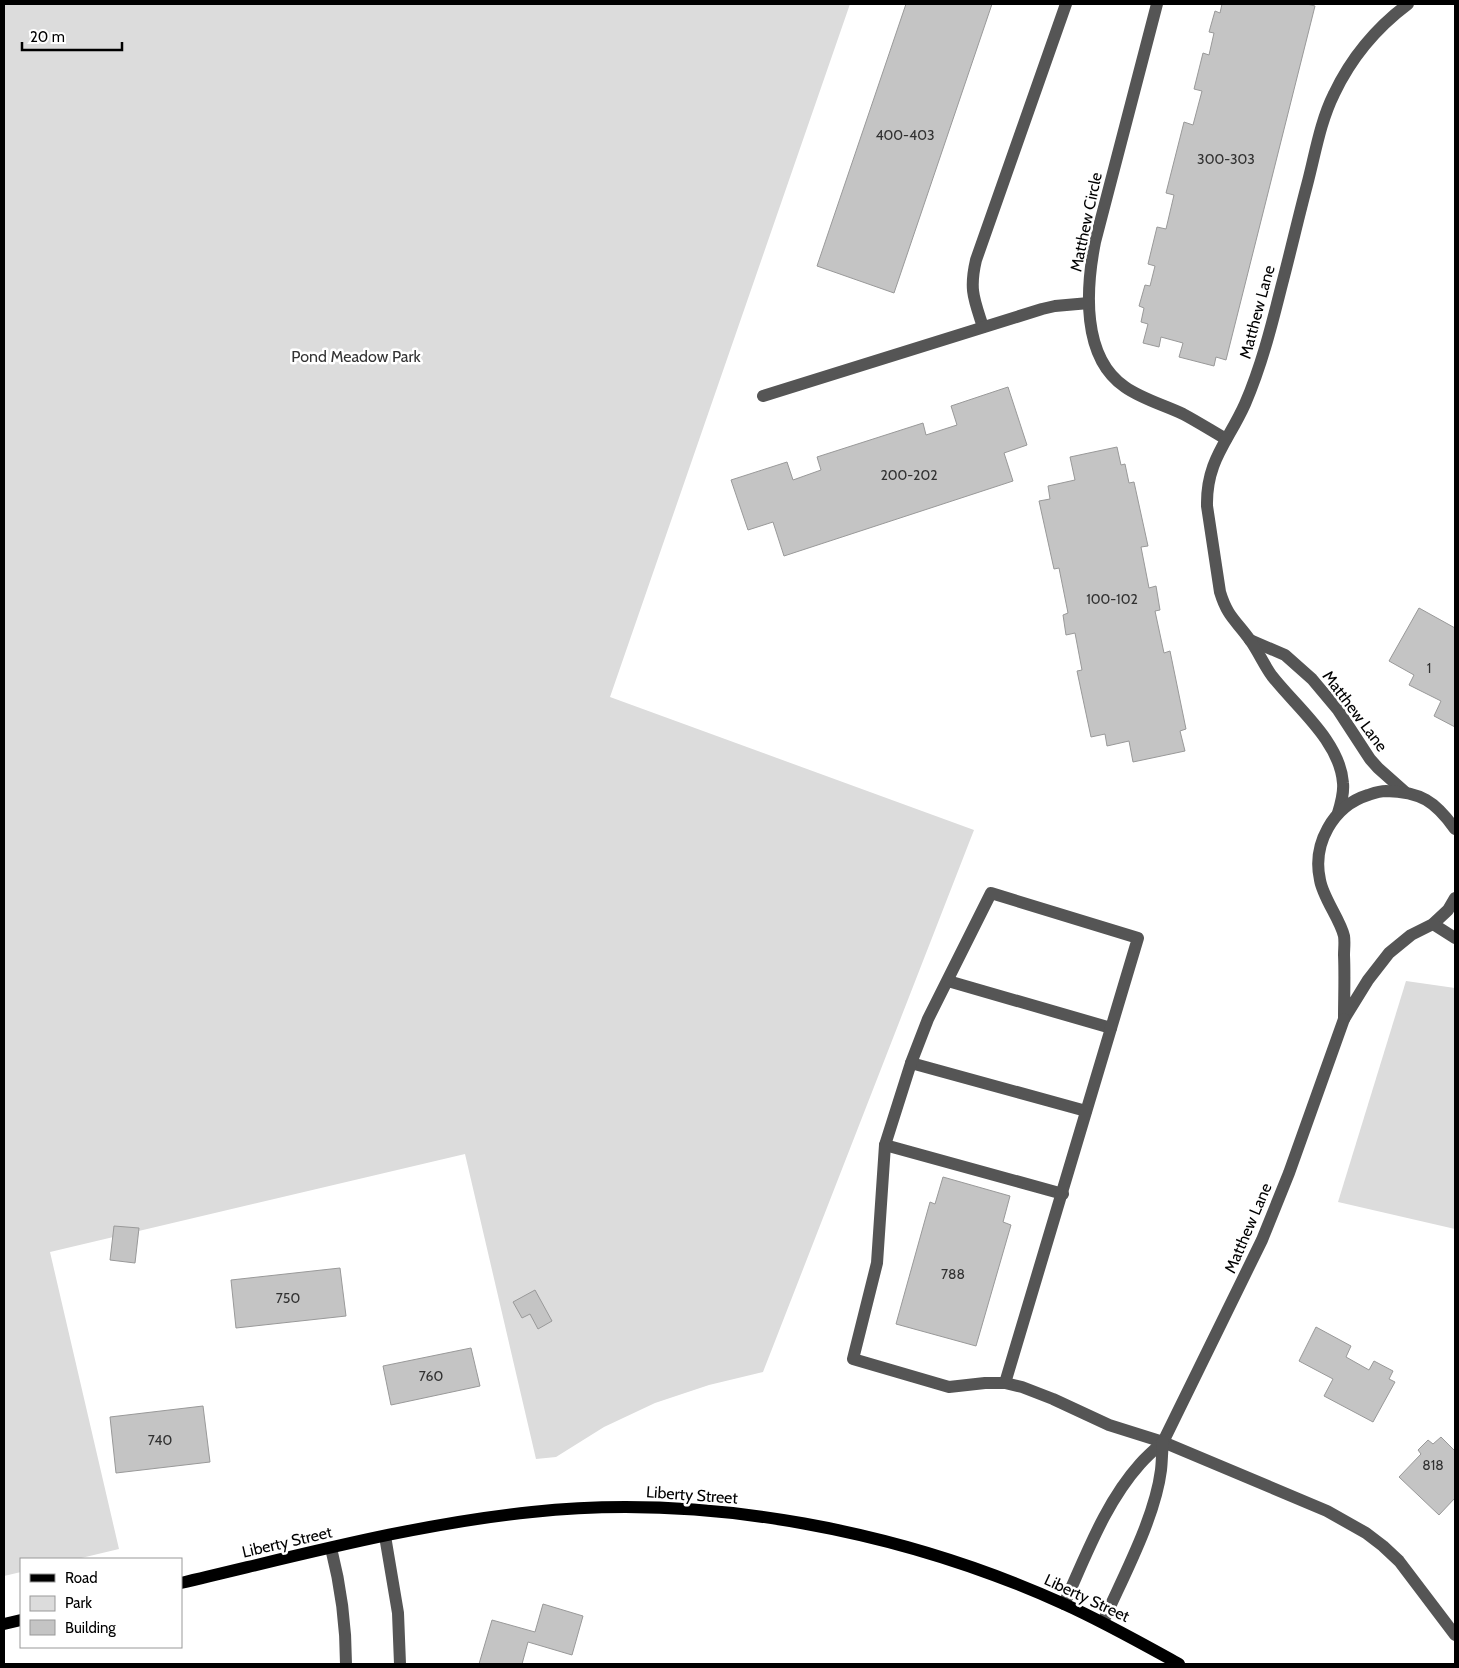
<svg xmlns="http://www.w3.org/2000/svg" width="1459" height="1668" viewBox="0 0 1459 1668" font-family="Cabin,sans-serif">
<rect width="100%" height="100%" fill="#fff"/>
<!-- green -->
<g fill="#dcdcdc">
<polygon points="4,4 850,4 610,697 974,830 763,1372 709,1385 655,1403 604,1427 556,1457 536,1459 465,1154 50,1252 119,1549 77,1559 21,1559 21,1572 4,1576"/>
<polygon points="1406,981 1455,988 1455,1229 1338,1202"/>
</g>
<!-- building -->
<g fill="#c4c4c4" stroke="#999">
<polygon points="906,4 992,4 894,293 817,266"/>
<polygon points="1222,4 1307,4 1315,6 1226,360 1216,357 1214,366 1179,357 1183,343 1161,337 1159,347 1143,343 1148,324 1141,322 1144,308 1139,306 1145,285 1150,286 1155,266 1148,264 1157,227 1166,229 1174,195 1166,193 1184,122 1193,125 1202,91 1194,89 1203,53 1209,55 1214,33 1209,32 1215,11 1220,13"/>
<polygon points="1008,387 1027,445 1004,453 1013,481 784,556 773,522 748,530 731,480 787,462 793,480 821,470 817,457 923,423 926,435 957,425 951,406"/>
<polygon points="1117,447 1121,465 1125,464 1129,483 1134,482 1148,546 1141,547 1149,588 1156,586 1160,610 1155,611 1164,653 1170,651 1186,729 1180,731 1185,751 1133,762 1129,741 1107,746 1105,734 1091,737 1077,671 1082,670 1075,633 1066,635 1063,615 1068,613 1059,568 1054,569 1039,501 1050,499 1048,486 1075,480 1070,457"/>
<polygon points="1419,608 1455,628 1455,727 1434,716 1441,701 1409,685 1414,675 1389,661"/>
<polygon points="943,1177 1010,1196 1003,1222 1011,1225 976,1346 896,1324 930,1202 935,1204"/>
<polygon points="114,1226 139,1228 135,1263 110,1260"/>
<polygon points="340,1268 346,1316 236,1328 231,1280"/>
<polygon points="535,1290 552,1321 538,1329 530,1314 522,1318 513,1302"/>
<polygon points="1316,1327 1351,1346 1346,1357 1369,1370 1374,1361 1393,1371 1389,1379 1395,1382 1373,1422 1324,1396 1333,1379 1299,1361"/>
<polygon points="471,1348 480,1386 391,1405 383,1366"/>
<polygon points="203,1406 210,1462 116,1473 110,1417"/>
<polygon points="1441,1437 1455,1451 1455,1498 1439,1515 1399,1477 1421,1454 1418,1450 1428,1440 1433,1444"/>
<polygon points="543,1604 583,1616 572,1655 528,1642 522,1664 479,1664 492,1620 535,1632"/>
</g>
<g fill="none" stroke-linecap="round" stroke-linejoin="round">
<!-- minor -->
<g stroke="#555" stroke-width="12">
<path d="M1157,4L1095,242C1086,288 1081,357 1125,387C1142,399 1164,405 1183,414C1198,422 1212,431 1226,439"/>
<path d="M983,327C974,299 969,290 976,260L1066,4"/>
<polyline points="763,396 1042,309 1055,306 1089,303"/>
<polyline points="1250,640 1285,655 1312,679 1338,710 1370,759 1378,768 1405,792"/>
<path d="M1338,813C1341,803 1344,793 1343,783C1340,741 1296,707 1272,676C1264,665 1258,651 1250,640C1236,620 1228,618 1220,592L1207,506C1206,461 1228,442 1245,404C1261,367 1271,328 1281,288C1290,254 1298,219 1307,185C1315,155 1320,122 1334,94C1351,58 1376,28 1408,4"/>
<path d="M1455,829C1435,801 1421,792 1386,791C1379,791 1374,793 1368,795C1333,806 1312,844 1320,880C1323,898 1340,919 1344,936C1345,942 1344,949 1344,955C1345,976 1344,998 1344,1019L1368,980L1389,953L1411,935L1433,924L1448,910L1455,898"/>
<polyline points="1433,924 1455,938"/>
<polyline points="948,981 1111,1028"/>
<polyline points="911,1063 1086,1111"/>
<polyline points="885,1145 1063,1194"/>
<polyline points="1005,1383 1138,938 991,893 928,1019 911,1063 885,1145 877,1263 853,1359 949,1387 985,1383 1005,1383 1022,1387 1053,1399 1109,1425 1163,1442 1327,1511 1366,1533 1383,1546 1399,1561 1455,1635"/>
<polyline points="385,1536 398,1613 400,1664"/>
<path d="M331,1548C341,1587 346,1625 346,1664"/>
<path d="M1064,1604C1086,1556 1105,1503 1140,1464C1147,1456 1155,1449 1163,1442L1262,1240L1289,1173L1344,1019"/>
<path d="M1103,1622C1123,1577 1155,1518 1161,1470C1162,1461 1162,1451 1163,1442"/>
</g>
<!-- major -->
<g stroke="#000" stroke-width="12">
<path d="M181,1583C297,1556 414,1524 532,1512C709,1493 903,1531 1064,1604C1104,1622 1141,1643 1179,1664"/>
<polyline points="4,1624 21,1620"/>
</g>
</g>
<g text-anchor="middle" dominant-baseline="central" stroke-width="5" stroke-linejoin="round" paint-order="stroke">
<!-- number labels -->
<g font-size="14" fill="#313131">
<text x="905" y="135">400-403</text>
<text x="1226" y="159">300-303</text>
<text x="909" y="475">200-202</text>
<text x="1112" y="599">100-102</text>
<text x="1429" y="668">1</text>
<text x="953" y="1274">788</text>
<text x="288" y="1298">750</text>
<text x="431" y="1376">760</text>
<text x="160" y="1440">740</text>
<text x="1433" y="1465">818</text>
</g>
<!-- street labels -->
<g font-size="16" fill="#000" stroke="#fff">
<text transform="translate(1086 222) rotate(-78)">Matthew Circle</text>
<text transform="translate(1257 312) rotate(-75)">Matthew Lane</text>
<text transform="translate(1355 711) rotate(53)">Matthew Lane</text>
<text transform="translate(1248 1228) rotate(-67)">Matthew Lane</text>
<text transform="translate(692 1495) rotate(4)">Liberty Street</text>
<text transform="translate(287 1542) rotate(-13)">Liberty Street</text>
<text transform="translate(1087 1598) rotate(25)">Liberty Street</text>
</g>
<!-- park labels -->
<g font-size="16" fill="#333" stroke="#fff">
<text x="356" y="356">Pond Meadow Park</text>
</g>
</g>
<!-- border -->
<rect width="1459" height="1668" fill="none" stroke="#000000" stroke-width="10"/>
<!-- legend -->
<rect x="20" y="1558" width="162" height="90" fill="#ffffff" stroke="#999999"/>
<rect x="30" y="1574" width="25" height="8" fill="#000000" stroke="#999999"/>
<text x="65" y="1583" font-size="15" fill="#000000">Road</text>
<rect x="30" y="1596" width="25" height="15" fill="#dcdcdc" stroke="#999999"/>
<text x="65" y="1608" font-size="15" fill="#000000">Park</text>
<rect x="30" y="1620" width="25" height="15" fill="#c4c4c4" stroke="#999999"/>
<text x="65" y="1633" font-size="15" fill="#000000">Building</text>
<!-- scale -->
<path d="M22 42v8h100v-8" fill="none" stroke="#000000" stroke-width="2.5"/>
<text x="30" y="42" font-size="15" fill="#000000" stroke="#ffffff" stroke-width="4" paint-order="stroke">20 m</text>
</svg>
